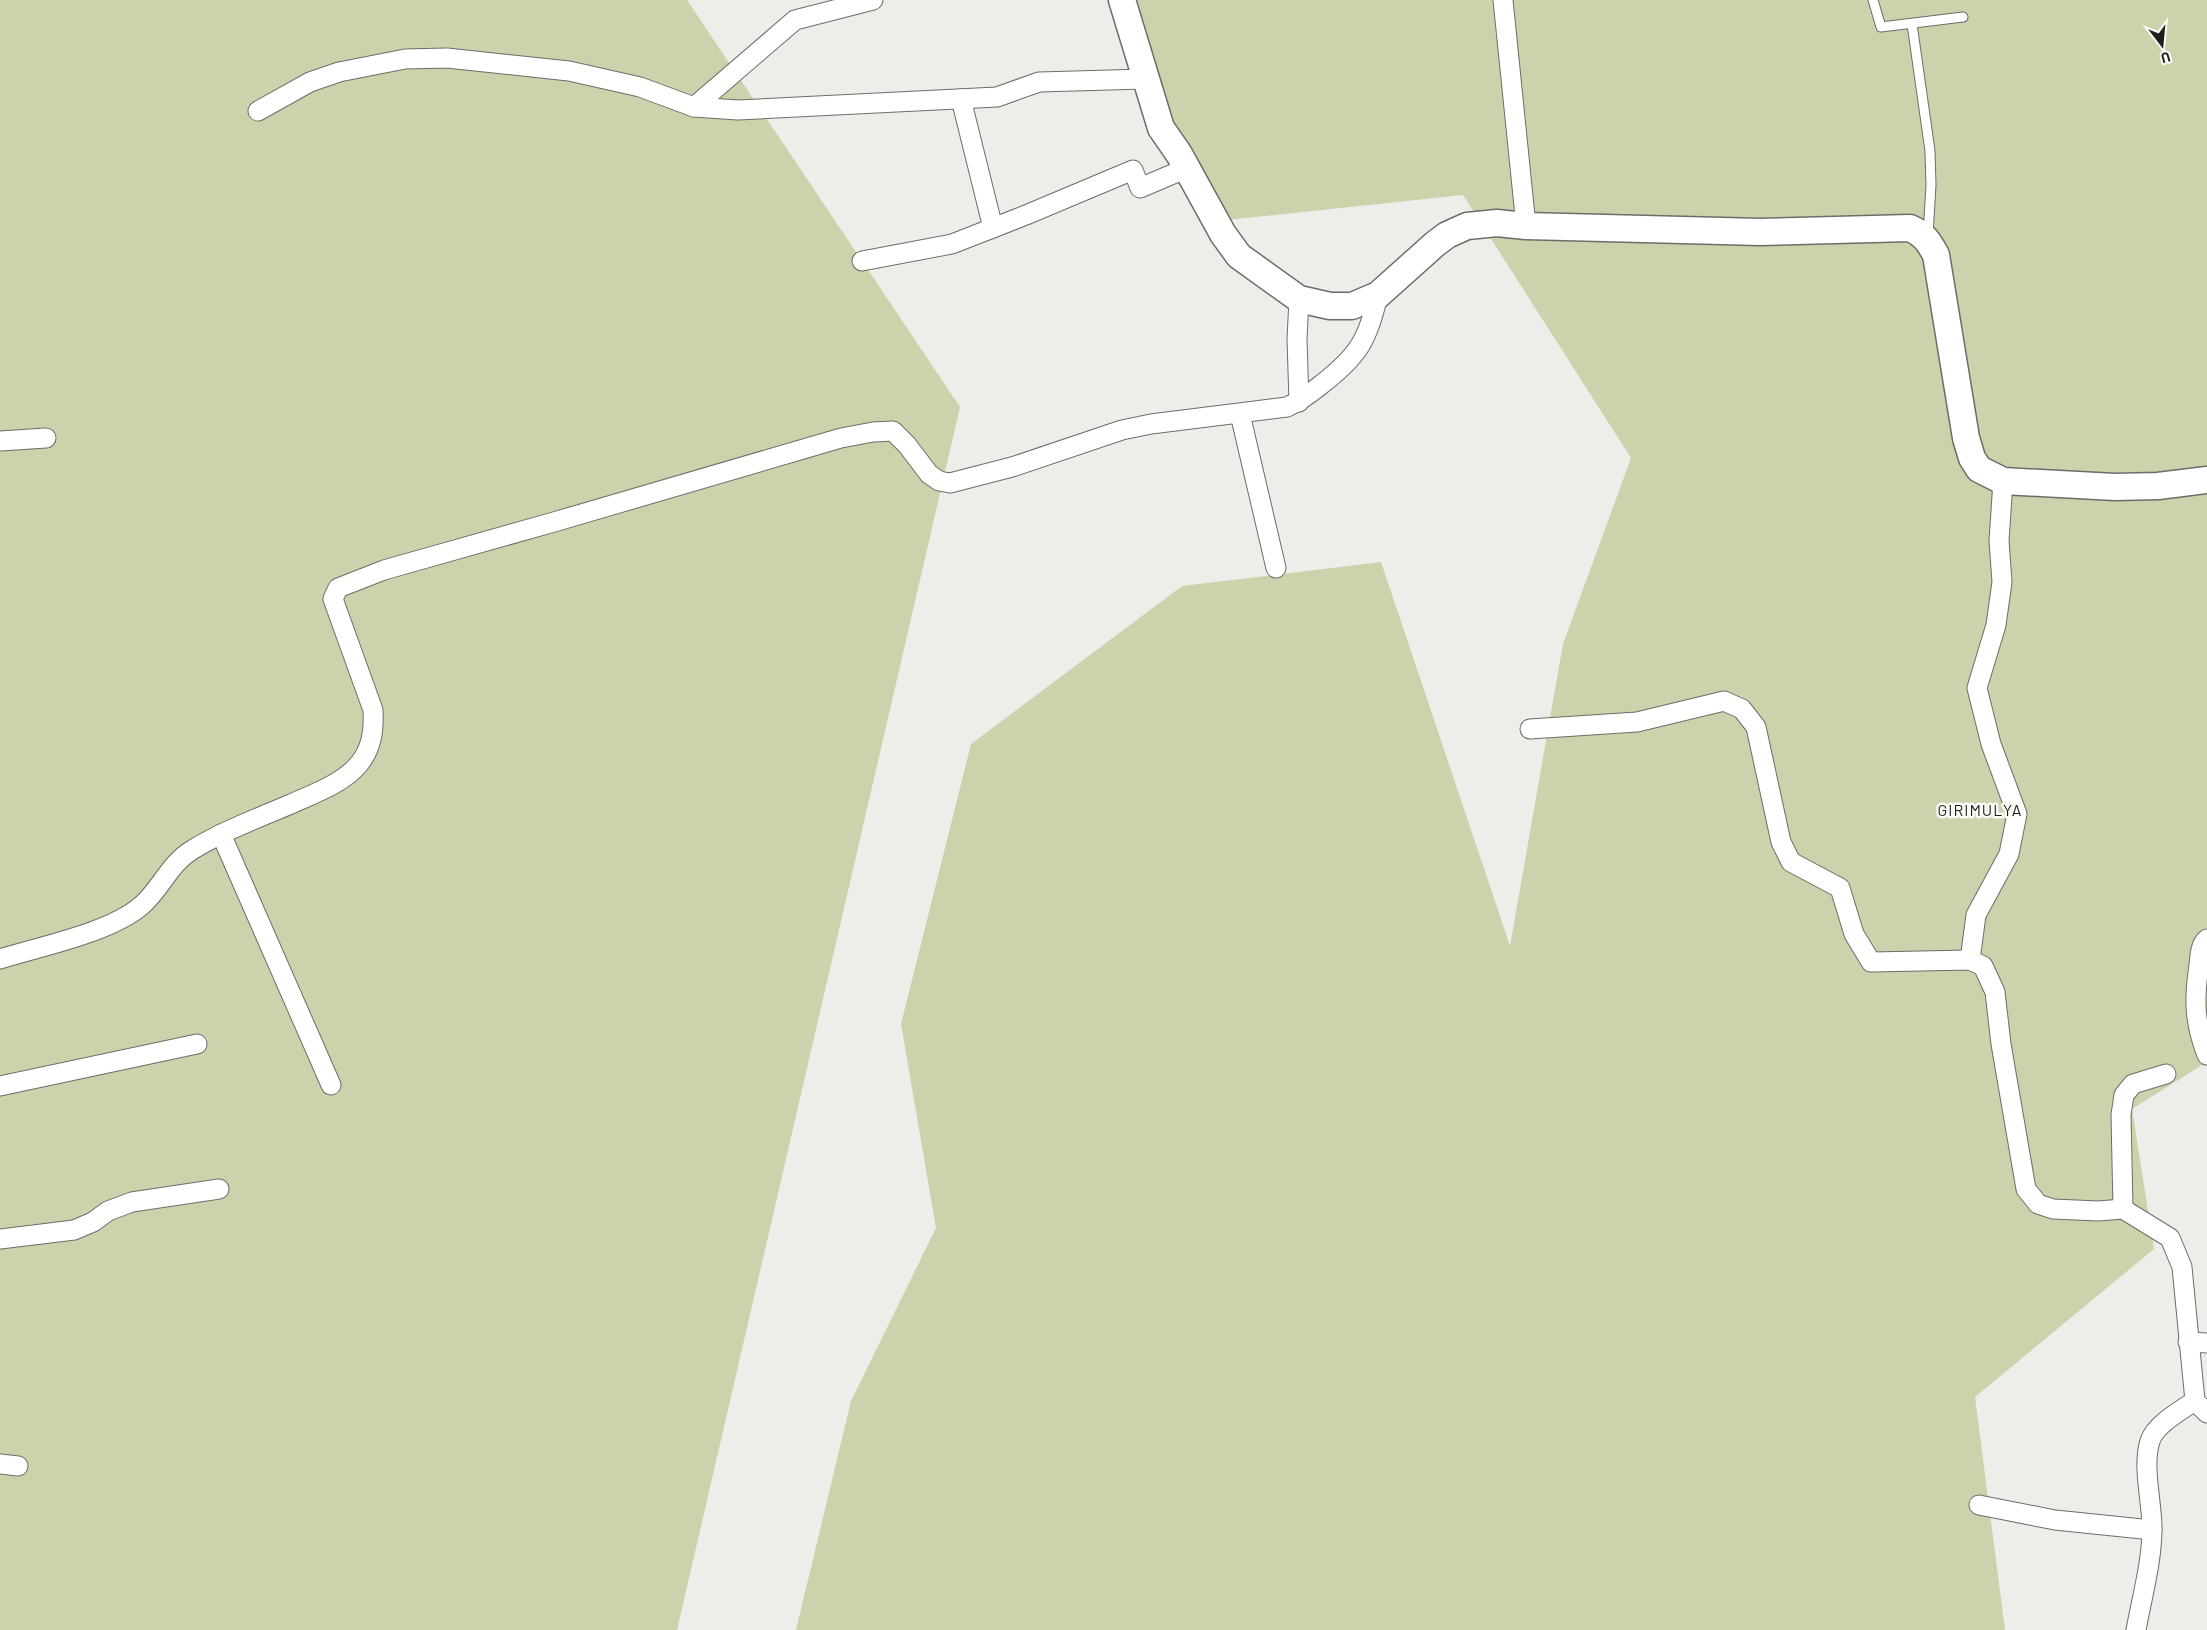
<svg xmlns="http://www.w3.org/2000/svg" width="2207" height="1630" viewBox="0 0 2207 1630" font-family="Barlow,sans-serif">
<rect width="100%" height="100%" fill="#edeee9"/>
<!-- green -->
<g fill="#cad3ab">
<polygon points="0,0 687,0 960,407 677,1630 0,1630"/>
<polygon points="1118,0 2207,0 2207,1062 2132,1109 2154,1249 1975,1397 2005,1630 796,1630 851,1401 936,1228 901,1024 971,744 1182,586 1381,562 1510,946 1563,644 1631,458 1463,195 1209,222"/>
</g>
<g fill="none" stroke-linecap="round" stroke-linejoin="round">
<!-- lane casing -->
<g stroke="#6c6d68" stroke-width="11">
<g id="lane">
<polyline points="1873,0 1881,27 1963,17"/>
<polyline points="1912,24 1930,151 1931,185 1928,235"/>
</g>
</g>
<!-- street casing -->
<g stroke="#6c6d68" stroke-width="21">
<g id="street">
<polyline points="1503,0 1526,226"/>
<polyline points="961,99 993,228"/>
<polyline points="694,107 795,20 873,0"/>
<polyline points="258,111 310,82 339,72 405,59 447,58 569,71 640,87 694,107 738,110 997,97 1039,82 1145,79"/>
<polyline points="862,261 952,244 1026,215 1133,170 1140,188 1187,168"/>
<polyline points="1299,299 1297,339 1299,402"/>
<polyline points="1240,414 1276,568"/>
<polyline points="0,441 46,438"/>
<polyline points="1530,729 1637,722 1724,701 1742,709 1756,727 1781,842 1791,862 1840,888 1854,934 1871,962 1970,960 1983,966 1995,992 2001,1044 2026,1189 2038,1204 2053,1209 2098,1211 2123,1209 2170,1238 2182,1267 2195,1401 2207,1413"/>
<polyline points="221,834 331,1085"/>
<path d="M2207,939C2200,945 2200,956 2199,965C2194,999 2194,1022 2207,1055"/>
<path d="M0,959C41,946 109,933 141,906C161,889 169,864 192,850C223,831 258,818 291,804C315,793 342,784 359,764C372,748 374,730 373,710L333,599L338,588L384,570L554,522L841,438L873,432L893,431L907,445L929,474L939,481L950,483L1012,467L1122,430L1151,424L1287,407C1300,401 1311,393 1322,384C1358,356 1368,340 1378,295"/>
<polyline points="1970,960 1976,915 2009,854 2017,814 1991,744 1977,688 1996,625 2002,582 1999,541 2003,481"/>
<polyline points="0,1086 197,1044"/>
<polyline points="2123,1209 2121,1115 2124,1095 2133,1084 2166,1074"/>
<polyline points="0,1239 74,1230 93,1222 108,1211 132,1202 219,1189"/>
<polyline points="2188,1342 2207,1343"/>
<polyline points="0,1464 18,1466"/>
<polyline points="1979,1505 2055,1520 2152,1530"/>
<path d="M2136,1630C2142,1597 2152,1562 2152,1528C2152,1502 2142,1466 2150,1441C2155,1425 2181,1410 2195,1401"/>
</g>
</g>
<!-- secondary casing -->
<g stroke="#6c6d68" stroke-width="29">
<path id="secondary" d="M1122,0L1161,128L1179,154L1223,234L1239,256L1299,299L1330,306H1352L1378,295L1435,244L1447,235L1467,226L1497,223L1526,226L1761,232L1910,228C1924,234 1929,242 1936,255L1966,438L1972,458L1979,469L2003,481L2115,487L2158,486L2207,480"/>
</g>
<!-- lane -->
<use href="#lane" stroke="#fff" stroke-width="9"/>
<!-- street -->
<use href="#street" stroke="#fff" stroke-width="19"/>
<!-- secondary -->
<use href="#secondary" stroke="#fff" stroke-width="26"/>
</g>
<g text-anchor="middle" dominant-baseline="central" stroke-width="5" stroke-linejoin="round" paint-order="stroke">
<!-- quarter labels -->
<g font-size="16" letter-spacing="1" fill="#1e1e1c" stroke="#fafcf6">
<text x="1980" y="809">GIRIMULYA</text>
</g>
</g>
<!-- north arrow -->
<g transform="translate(2162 45) rotate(164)" stroke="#fafcf6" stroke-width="4" paint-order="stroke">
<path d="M0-4L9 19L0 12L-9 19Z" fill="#1e1e1c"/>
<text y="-8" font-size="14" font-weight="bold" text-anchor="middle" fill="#1e1e1c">U</text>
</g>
</svg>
